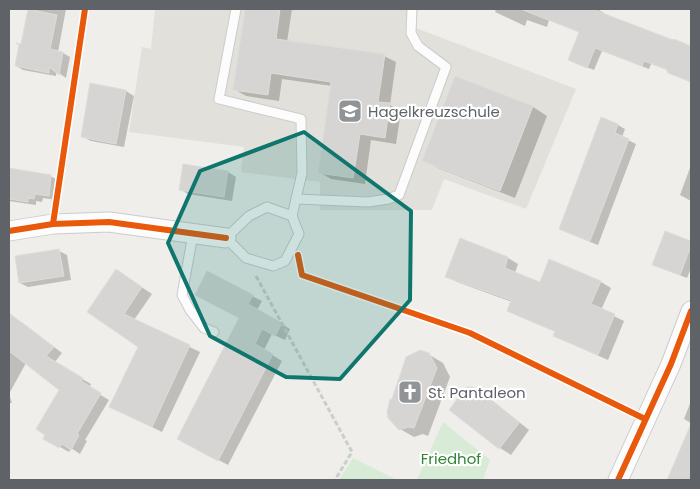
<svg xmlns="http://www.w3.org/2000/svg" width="700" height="489" viewBox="0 0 700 489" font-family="Poppins,sans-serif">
<rect width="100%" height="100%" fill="#efeeea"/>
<!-- education -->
<polygon fill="#e2e0da" points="155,9 418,9 416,28 576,89 526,209 444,179 432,210 320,210 320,182 241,172 244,147 129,132 142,47 151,49"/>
<!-- green -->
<g fill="#d8ebd6">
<polygon points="443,422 490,460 483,480 417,480"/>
<polygon points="353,458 397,480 339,480"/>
</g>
<!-- shadow -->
<g fill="#0003">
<polygon points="30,9 66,9 58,52 63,53 70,57 66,78 56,71 56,76 23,70 16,66 22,45"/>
<polygon points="246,9 292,9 287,42 384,56 396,62 390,105 401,111 396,144 371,140 365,184 331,179 319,172 332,86 282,79 279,101 246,96 234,89"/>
<polygon points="496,9 597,9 604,13 603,14 674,42 674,40 691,47 691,82 676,76 668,70 651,64 649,69 602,51 594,70 576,63 580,32 549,20 547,27 527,20 525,26 495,12"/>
<polygon points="456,77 533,107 547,116 515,198 438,168 424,160"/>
<polygon points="91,85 126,91 134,96 124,147 91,141 83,137"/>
<polygon points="601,119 618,125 625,129 622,137 636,144 598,245 568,233 560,229"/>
<polygon points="691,165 691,201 680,195"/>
<polygon points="9,169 50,176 58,180 57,200 43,198 42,202 36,201 36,205 9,201"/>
<polygon points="228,172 236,177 232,201 188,194 181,190"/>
<polygon points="665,233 691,243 691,268 687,278 661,268 654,264"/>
<polygon points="59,251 67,255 71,280 28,287 20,283"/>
<polygon points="508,258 518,264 515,273 540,284 550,261 601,282 611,288 601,310 624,321 608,360 565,341 555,336 556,332 518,316 508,310 512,302 457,282 447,276"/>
<polygon points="207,273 262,301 257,310 290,329 285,340 272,334 264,350 282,361 228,465 188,444 241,318"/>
<polygon points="126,277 152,294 134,320 200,352 162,432 111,407 139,347 88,312"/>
<polygon points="15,319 24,324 62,353 54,363 91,384 89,388 109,400 85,440 87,441 80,454 71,448 69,452 44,438 61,389 26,363 9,394 12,403 9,403 9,327"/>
<polygon points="428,354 443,363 450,377 428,436 423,434 414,437 400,429"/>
<polygon points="473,388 485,395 529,430 511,455 500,448"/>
<polygon points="691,401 691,423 684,419"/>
<polygon points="691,427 691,480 668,480"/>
</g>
<!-- building -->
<g fill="#d6d5d3" stroke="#deddd9">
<polygon points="28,9 57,15 50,49 63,52 59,75 49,67 49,73 15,66 19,45 16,43 21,44"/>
<polygon points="245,9 280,9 276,39 385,54 378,102 390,103 385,138 360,134 353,178 318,173 331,82 271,73 268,95 233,90"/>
<polygon points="523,9 592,9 673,40 674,39 691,46 691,82 668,73 666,69 644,61 642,66 595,48 587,68 568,60 579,32 523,10"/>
<polygon points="455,76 533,106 500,191 422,161"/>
<polygon points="90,83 126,90 116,144 81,137"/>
<polygon points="601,117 618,124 615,133 629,139 590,241 559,229"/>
<polygon points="183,164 228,171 224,197 179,190"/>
<polygon points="9,168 51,175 49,196 35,194 34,199 28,198 28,202 9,199"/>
<polygon points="665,231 691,241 691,246 680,275 652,265"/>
<polygon points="460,238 508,257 505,268 540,282 549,259 601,281 591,304 615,314 598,355 553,336 555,331 507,311 511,300 445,277"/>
<polygon points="59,249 64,276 19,283 15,256"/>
<polygon points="116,269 142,287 124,314 190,345 152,427 109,407 138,347 87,312"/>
<polygon points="207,271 253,295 248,304 282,323 275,336 262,329 255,344 273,354 218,461 177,439 239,318 195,295"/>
<polygon points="9,313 54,347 46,356 83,378 81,381 101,393 77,434 79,435 71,450 62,444 59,448 43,439 45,435 36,429 59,390 9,351"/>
<polygon points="420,350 429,353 437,368 414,428 408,427 399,430 388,418 387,412 390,399 392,399 406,357"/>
<polygon points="466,387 473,387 519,423 499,449 449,410"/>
<polygon points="691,424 691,480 667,480"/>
</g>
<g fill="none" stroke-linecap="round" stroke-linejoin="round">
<!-- lane casing -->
<g stroke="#cbcccc" stroke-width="11">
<g id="lane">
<polyline points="236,9 219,99 301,119 302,173 292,216"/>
<polyline points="296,199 368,202 388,199 399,195 446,67 418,46 411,33 412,9"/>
<polygon points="267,207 292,216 299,234 285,261 273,266 246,258 226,238 249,216"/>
<polyline points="193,234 182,295 190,310 204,328 214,332"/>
</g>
</g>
<!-- street casing -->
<g stroke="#cbcccc" stroke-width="21">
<g id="street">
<polyline points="9,231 53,224 109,222 226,238"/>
<polyline points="618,480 671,364 691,311"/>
</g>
</g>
<!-- path -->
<polyline stroke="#cacfcc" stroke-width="3" stroke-dasharray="5 2.5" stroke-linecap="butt" points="256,276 352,452 335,480"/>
<!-- lane -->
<use href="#lane" stroke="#fdfcfc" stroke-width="9"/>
<!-- street -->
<use href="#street" stroke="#fdfcfc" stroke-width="19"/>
<!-- cycleway casing -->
<g stroke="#fff" stroke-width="9">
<g id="cycleway">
<polyline points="53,224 85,9"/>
<polyline points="9,231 53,224 109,222 226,238"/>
<polyline points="298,255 302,275 470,333 645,419"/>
<polyline points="618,480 671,364 691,311"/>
</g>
</g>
<!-- cycleway -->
<use href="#cycleway" stroke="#e8590c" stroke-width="6"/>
</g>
<!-- marked area -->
<path fill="#0f766e" fill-opacity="0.2" stroke="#0f766e" stroke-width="4" stroke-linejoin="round" d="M304,132L411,211L410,300L340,379L286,377L210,336L168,243L200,171Z"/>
<!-- icons -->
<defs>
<g id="school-square" transform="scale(1.25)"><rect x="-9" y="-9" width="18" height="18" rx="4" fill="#919496" stroke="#fff"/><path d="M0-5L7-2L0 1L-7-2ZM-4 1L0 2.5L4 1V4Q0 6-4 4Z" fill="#fff"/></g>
<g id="church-square" transform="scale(1.25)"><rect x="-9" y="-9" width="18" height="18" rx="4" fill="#919496" stroke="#fff"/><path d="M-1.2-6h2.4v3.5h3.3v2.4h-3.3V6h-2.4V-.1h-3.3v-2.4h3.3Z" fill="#fff"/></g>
</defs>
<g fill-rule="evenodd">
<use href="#school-square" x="350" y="111"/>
<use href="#church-square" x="410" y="392"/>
</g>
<g text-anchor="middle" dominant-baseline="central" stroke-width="4.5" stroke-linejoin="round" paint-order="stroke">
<!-- poi labels -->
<g font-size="15" fill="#5f6368" stroke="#fff" text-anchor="start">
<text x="368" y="111">Hagelkreuzschule</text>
<text x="428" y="392">St. Pantaleon</text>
</g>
<!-- park labels -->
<g font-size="15" fill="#348238" stroke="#fff">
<text x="451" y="458">Friedhof</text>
</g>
</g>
<!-- border -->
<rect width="700" height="489" fill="none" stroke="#5f6368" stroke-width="20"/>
</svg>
